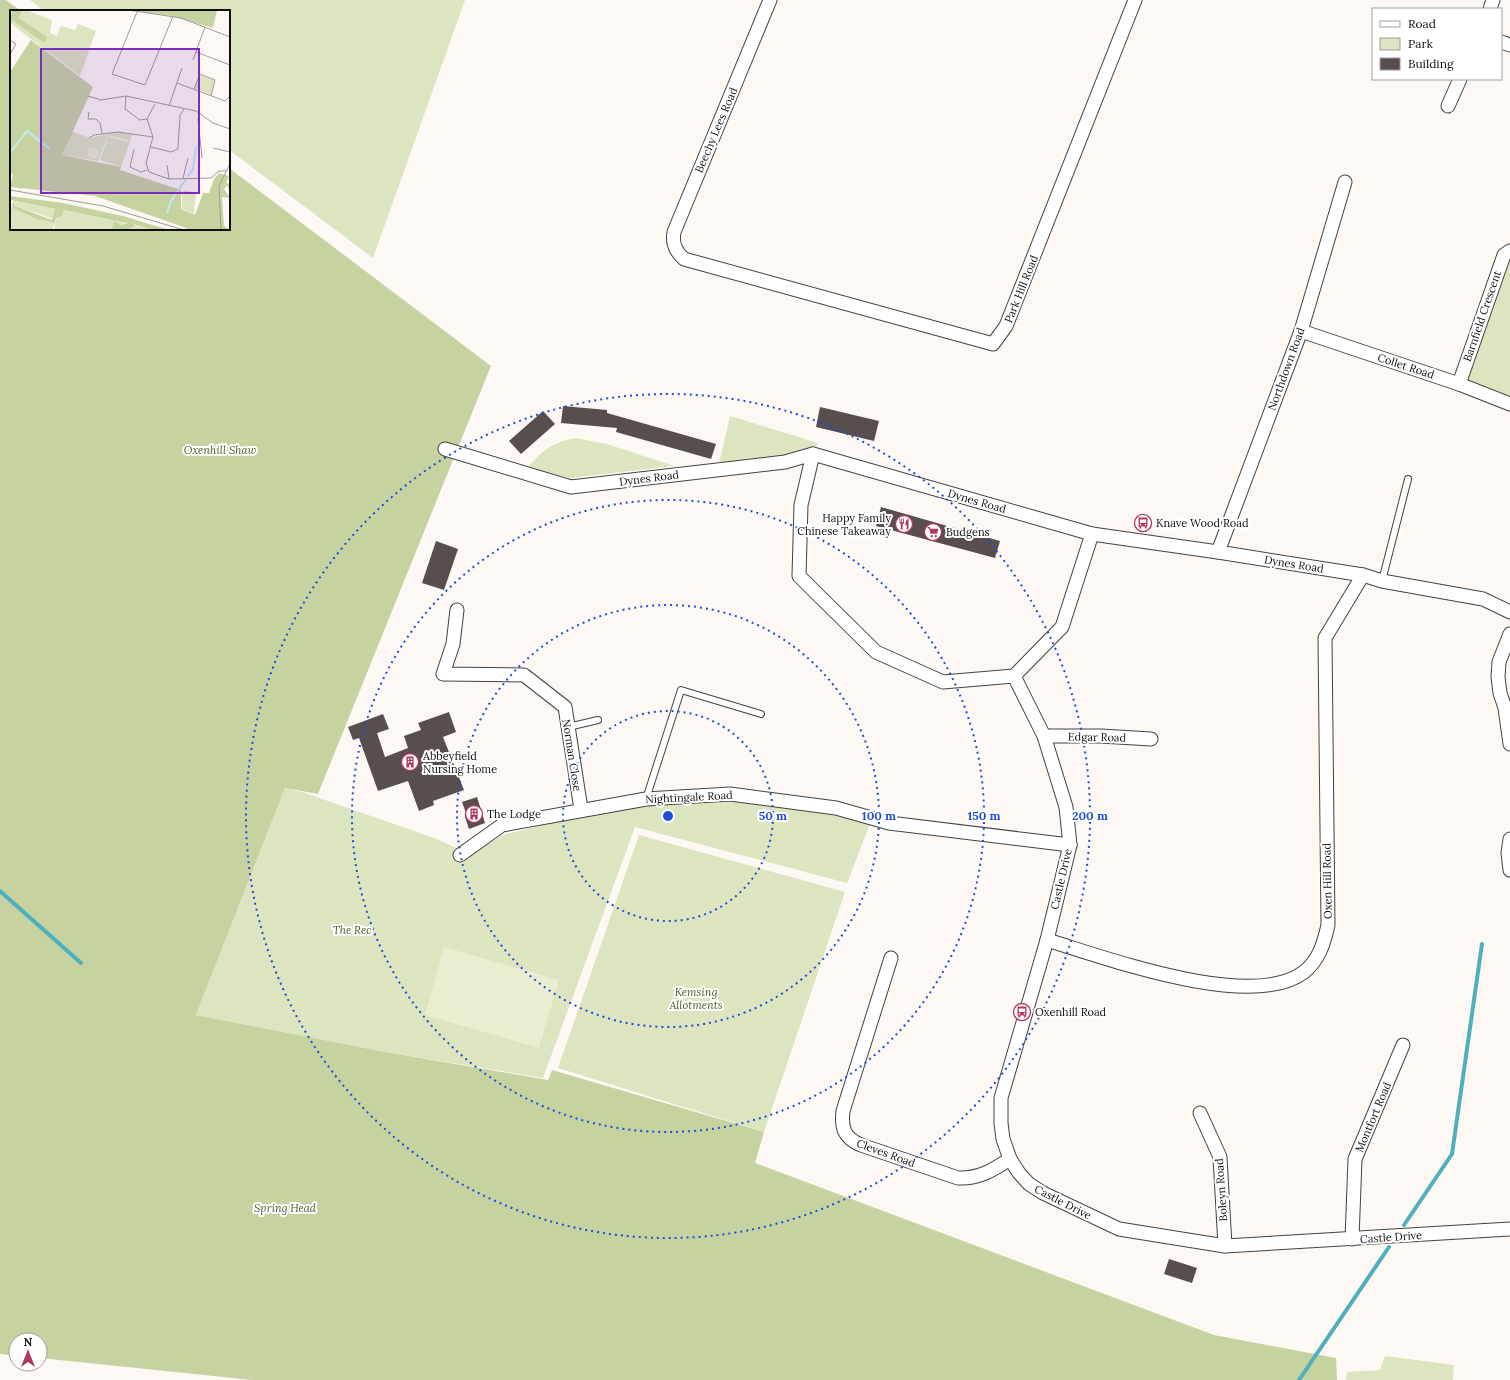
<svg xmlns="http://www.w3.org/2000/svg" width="1510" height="1380" viewBox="0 0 1510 1380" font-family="Lora,serif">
<rect width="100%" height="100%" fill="#fdf8f3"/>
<!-- green -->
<g fill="#dde4c0">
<polygon points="30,0 465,0 373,258 229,150 229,11 44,11"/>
<polygon points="1510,257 1510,398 1464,379"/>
<polygon points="730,416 818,443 814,450 786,457 719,464"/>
<path d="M575,438L607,444L674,466L570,478L527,468C543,450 551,443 575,438Z"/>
<polygon points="285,788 305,793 437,839 470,855 503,835 581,816 654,804 736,801 836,814 870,824 847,883 635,827 543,1078 380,1051 196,1015"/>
<polygon points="639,835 845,892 764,1132 558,1068"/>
<polygon points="1385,1356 1454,1365 1453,1380 1346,1380 1347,1372 1380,1370"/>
</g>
<!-- forest -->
<polygon fill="#c6d3a1" points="0,0 6,0 21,11 11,11 11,229 229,229 229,168 491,366 318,794 285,788 196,1015 380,1051 548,1080 552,1070 764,1132 755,1163 1214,1335 1336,1358 1337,1380 252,1380 40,1358 40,1340 16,1340 16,1356 0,1354"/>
<!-- pitch -->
<polygon fill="#ebedd1" points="444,947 559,980 539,1048 425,1015"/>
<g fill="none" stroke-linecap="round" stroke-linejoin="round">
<!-- stream -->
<g stroke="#4eb0bc" stroke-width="4">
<polyline points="0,891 81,963"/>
<polyline points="1404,1225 1452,1154 1482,944"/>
<polyline points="1299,1380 1389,1247"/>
</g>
</g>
<!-- building -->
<g fill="#574e4d">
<polygon points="563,406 607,410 607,413 716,444 711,459 616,432 617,428 561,423"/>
<polygon points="820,407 879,421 874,441 816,427"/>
<polygon points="543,411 555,424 521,454 509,441"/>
<polygon points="881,507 1000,541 995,558 876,526"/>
<polygon points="436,541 458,549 444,590 422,583"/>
<polygon points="449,712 456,732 443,737 464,790 433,801 434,805 419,811 408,781 378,791 359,738 353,740 348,727 383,714 389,729 377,733 385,757 408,748 404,736 421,730 418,723"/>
<polygon points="477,797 485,823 469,829 465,817 467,816 462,802"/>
<polygon points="1169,1259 1197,1268 1192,1283 1164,1274"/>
</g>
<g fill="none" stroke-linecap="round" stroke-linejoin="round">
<!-- lane casing -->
<g stroke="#424242" stroke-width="8">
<g id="lane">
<polyline points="1382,581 1408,479"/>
<polyline points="568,727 598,720"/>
<polyline points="646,799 681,690 761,714"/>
</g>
</g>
<!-- street casing -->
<g stroke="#424242" stroke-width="15">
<g id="street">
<path d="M770,0L674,232C672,243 675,251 684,259L993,344L1006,326L1135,0"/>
<polyline points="1490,9 1493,0"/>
<polyline points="1501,42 1510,45"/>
<polyline points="1448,106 1460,79"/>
<polyline points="1301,331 1459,384 1510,404"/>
<polyline points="1459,384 1504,255 1510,251"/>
<polyline points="445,449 571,487 785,462 813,454 1092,534 1218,552 1363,575 1382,581 1483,599 1510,612"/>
<polyline points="813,454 801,505 799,576 876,652 943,682 1014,676 1062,627 1092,534"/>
<polyline points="1218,552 1301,331 1345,182"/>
<polyline points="457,610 453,644 443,674 524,675 565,707 581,809"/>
<polyline points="1510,634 1499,662 1498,677 1500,693 1505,708 1510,744"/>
<polyline points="1014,676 1044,736 1066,807 1070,845 1047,940 1001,1098 1001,1123 1003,1139 1010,1159 1019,1173 1029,1184 1043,1193 1119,1229 1225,1246 1510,1229"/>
<polyline points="1044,736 1101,736 1151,739"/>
<polyline points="1510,839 1508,853 1510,870"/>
<polyline points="460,855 502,825 646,799 730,794 836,808 889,823 1070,845"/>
<path d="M1047,940C1104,957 1252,1012 1304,972C1319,960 1324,943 1328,925L1325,638L1363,575"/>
<path d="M891,958L843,1111C841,1128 844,1138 861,1145L958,1178C979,1179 993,1170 1010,1159"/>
<polyline points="1200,1113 1220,1157 1225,1246"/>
<polyline points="1352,1239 1355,1159 1403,1045"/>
</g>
</g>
<!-- lane -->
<use href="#lane" stroke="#fff" stroke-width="6"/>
<!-- street -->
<use href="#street" stroke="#fff" stroke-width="13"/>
</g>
<!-- distance rings -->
<g fill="none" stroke="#1d4ed8" stroke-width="2" stroke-dasharray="2 4">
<circle cx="668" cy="816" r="105"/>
<circle cx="668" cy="816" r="211"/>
<circle cx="668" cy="816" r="316"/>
<circle cx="668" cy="816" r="422"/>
</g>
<!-- icons -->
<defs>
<g id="bus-ring" transform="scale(0.9)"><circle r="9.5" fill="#fff" stroke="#ae3960" stroke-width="1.5"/><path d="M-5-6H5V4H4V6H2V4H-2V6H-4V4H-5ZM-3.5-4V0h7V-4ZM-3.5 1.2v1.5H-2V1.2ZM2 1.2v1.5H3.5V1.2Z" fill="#ae3960"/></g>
<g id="restaurant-ring" transform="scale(0.9)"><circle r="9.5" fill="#fff" stroke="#ae3960" stroke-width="1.5"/><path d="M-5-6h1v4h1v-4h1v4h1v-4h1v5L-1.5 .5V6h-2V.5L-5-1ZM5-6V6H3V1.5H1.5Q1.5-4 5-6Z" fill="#ae3960"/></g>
<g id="supermarket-ring" transform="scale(0.9)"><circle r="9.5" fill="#fff" stroke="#ae3960" stroke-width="1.5"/><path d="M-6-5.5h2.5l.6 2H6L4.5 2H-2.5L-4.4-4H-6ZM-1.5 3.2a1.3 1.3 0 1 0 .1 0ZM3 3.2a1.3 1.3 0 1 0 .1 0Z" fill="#ae3960"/></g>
<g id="building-ring" transform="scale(0.9)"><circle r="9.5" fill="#fff" stroke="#ae3960" stroke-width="1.5"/><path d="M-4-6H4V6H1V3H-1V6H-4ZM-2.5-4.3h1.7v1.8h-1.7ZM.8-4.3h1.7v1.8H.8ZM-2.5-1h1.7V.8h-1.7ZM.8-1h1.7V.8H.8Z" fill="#ae3960"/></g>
</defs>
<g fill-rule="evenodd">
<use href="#bus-ring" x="1143" y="523"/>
<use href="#restaurant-ring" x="904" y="524"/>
<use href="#supermarket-ring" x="933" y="532"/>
<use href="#building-ring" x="410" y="762"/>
<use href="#building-ring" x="474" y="814"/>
<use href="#bus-ring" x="1022" y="1012"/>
</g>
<g text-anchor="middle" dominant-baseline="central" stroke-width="4" stroke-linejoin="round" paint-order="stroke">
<!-- street labels -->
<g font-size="11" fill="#0f0f0f" stroke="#fff">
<text transform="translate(716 130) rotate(-67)">Beechy Lees Road</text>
<text transform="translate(1021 289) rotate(-68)">Park Hill Road</text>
<text transform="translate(1482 316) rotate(-71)">Barnfield Crescent</text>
<text transform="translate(1406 366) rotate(18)">Collet Road</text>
<text transform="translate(1286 369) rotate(-70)">Northdown Road</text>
<text transform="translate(649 478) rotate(-7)">Dynes Road</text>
<text transform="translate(977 501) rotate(16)">Dynes Road</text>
<text transform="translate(1294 564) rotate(9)">Dynes Road</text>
<text transform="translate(1097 737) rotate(1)">Edgar Road</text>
<text transform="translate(572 755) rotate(81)">Norman Close</text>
<text transform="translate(689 797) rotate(-3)">Nightingale Road</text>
<text transform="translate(1061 879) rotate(-77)">Castle Drive</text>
<text transform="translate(1327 881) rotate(-91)">Oxen Hill Road</text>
<text transform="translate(1373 1117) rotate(-67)">Montfort Road</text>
<text transform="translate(886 1153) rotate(20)">Cleves Road</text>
<text transform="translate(1221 1190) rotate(-94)">Boleyn Road</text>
<text transform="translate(1063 1202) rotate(27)">Castle Drive</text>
<text transform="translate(1391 1237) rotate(-4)">Castle Drive</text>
</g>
<!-- park labels -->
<g font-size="11" font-style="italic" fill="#435f27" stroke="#fff">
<text x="220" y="450">Oxenhill Shaw</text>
<text x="352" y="930">The Rec</text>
<text x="696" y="992">Kemsing<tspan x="696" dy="13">Allotments</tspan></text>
<text x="285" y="1208">Spring Head</text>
</g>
<!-- poi labels -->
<g font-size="11" fill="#0f0f0f" stroke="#fff" text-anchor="start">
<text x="891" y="518" text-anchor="end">Happy Family<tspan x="891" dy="13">Chinese Takeaway</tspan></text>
<text x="1156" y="523">Knave Wood Road</text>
<text x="946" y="532">Budgens</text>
<text x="423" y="756">Abbeyfield<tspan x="423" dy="13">Nursing Home</tspan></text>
<text x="487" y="814">The Lodge</text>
<text x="1035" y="1012">Oxenhill Road</text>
</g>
</g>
<!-- overview -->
<g transform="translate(10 10)">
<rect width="220" height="220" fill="#fdf8f3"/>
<path d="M2,0H16L42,10L40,23L47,26L51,16L65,20L68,14L86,21L70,66L0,13ZM190,65L205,70L201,85L184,78ZM61,121L80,128L108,122L122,125L120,131L98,125L88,151L52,145ZM98,126L120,132L111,157L90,150ZM176,180L186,184L184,204L172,199V182ZM3,191L45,199L44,209L5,196ZM0,196L29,210L43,212L42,220H0ZM54,200L111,211L142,220H117L125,216L114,213L111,215L104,211L101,220H44L46,208L52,206Z" fill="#dde4c0"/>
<path d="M2,0H12L9,8L37,27L35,33L0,9ZM119,0H207L203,18L161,6ZM21,30L83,77L52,145L111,157L110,160L171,180V199L185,205L193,183H199L204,169L209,163L219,166L216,173L220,174V181L217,175L214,179L220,188L212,187L214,216L220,220H182L85,186L0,177L3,164L0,163V62ZM0,186L53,193L113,206L159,220H142L123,214L125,216L117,220H101L104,211L111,215L118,213L54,200L52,206L46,208L42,220L43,212L29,210L3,198L2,194L3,192L5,196L42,210L45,199L0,190Z" fill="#c6d3a1"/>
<path d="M77.5 143a5.5 5.5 0 1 1 11 0a5.5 5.5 0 1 1-11 0Z" fill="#ebedd1"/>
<path fill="none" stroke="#beeaef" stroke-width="2" d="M0,143L17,121L40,139M178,166L183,159L186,137M157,203L161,191L176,169"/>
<path fill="none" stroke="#9e9b98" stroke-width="1" d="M118,0L171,8L220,27M127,2L102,64L135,75L163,6M0,30L6,34L0,44M186,42L220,55M183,50L195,17M167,73L215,91L220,86M184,79L190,64L205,70L201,86M78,86L91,90L116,86L186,101L203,113L220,119M116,86L115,99L130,110L137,109L145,94M159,96L172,58M79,102L78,109H86L90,113L92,123M190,103L188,109L192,148M137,109L143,127L136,153L139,162L159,169L201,168L209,161H216M79,128L84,125L108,122L143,127M141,137L161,142L168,139L170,105L174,99M203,138L220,142M124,139L120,157L131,162L137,160M157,155L159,169M173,168L178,148M0,180L93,196L174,220M211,220L209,176L220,154"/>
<path fill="#7b2cbf" fill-opacity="0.15" stroke="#7b2cbf" stroke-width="2" d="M31,39H189V183H31Z"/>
<rect width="220" height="220" fill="none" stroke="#0f0f0f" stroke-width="2"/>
</g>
<circle cx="668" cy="816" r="6" fill="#1d4ed8" stroke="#fff" stroke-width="2"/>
<g font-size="12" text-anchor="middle" font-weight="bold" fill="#1d4ed8" stroke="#fff" stroke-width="4" stroke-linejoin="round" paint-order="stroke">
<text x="773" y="820">50 m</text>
<text x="879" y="820">100 m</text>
<text x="984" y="820">150 m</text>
<text x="1090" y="820">200 m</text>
</g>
<!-- legend -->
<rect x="1372" y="8" width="130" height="72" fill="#ffffff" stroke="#9f9f9f"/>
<rect x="1380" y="21" width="20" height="6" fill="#ffffff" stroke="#9f9f9f"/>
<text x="1408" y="28" font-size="12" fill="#0f0f0f">Road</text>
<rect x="1380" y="38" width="20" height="12" fill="#dde4c0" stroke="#9f9f9f"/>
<text x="1408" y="48" font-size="12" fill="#0f0f0f">Park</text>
<rect x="1380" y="58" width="20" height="12" fill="#574e4d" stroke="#9f9f9f"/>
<text x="1408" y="68" font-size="12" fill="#0f0f0f">Building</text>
<!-- north arrow -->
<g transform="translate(28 1352)"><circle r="19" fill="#ffffff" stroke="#9f9f9f"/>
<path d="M0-3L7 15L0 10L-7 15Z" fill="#ae3960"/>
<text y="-6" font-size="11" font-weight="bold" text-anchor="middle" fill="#0f0f0f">N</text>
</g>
</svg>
